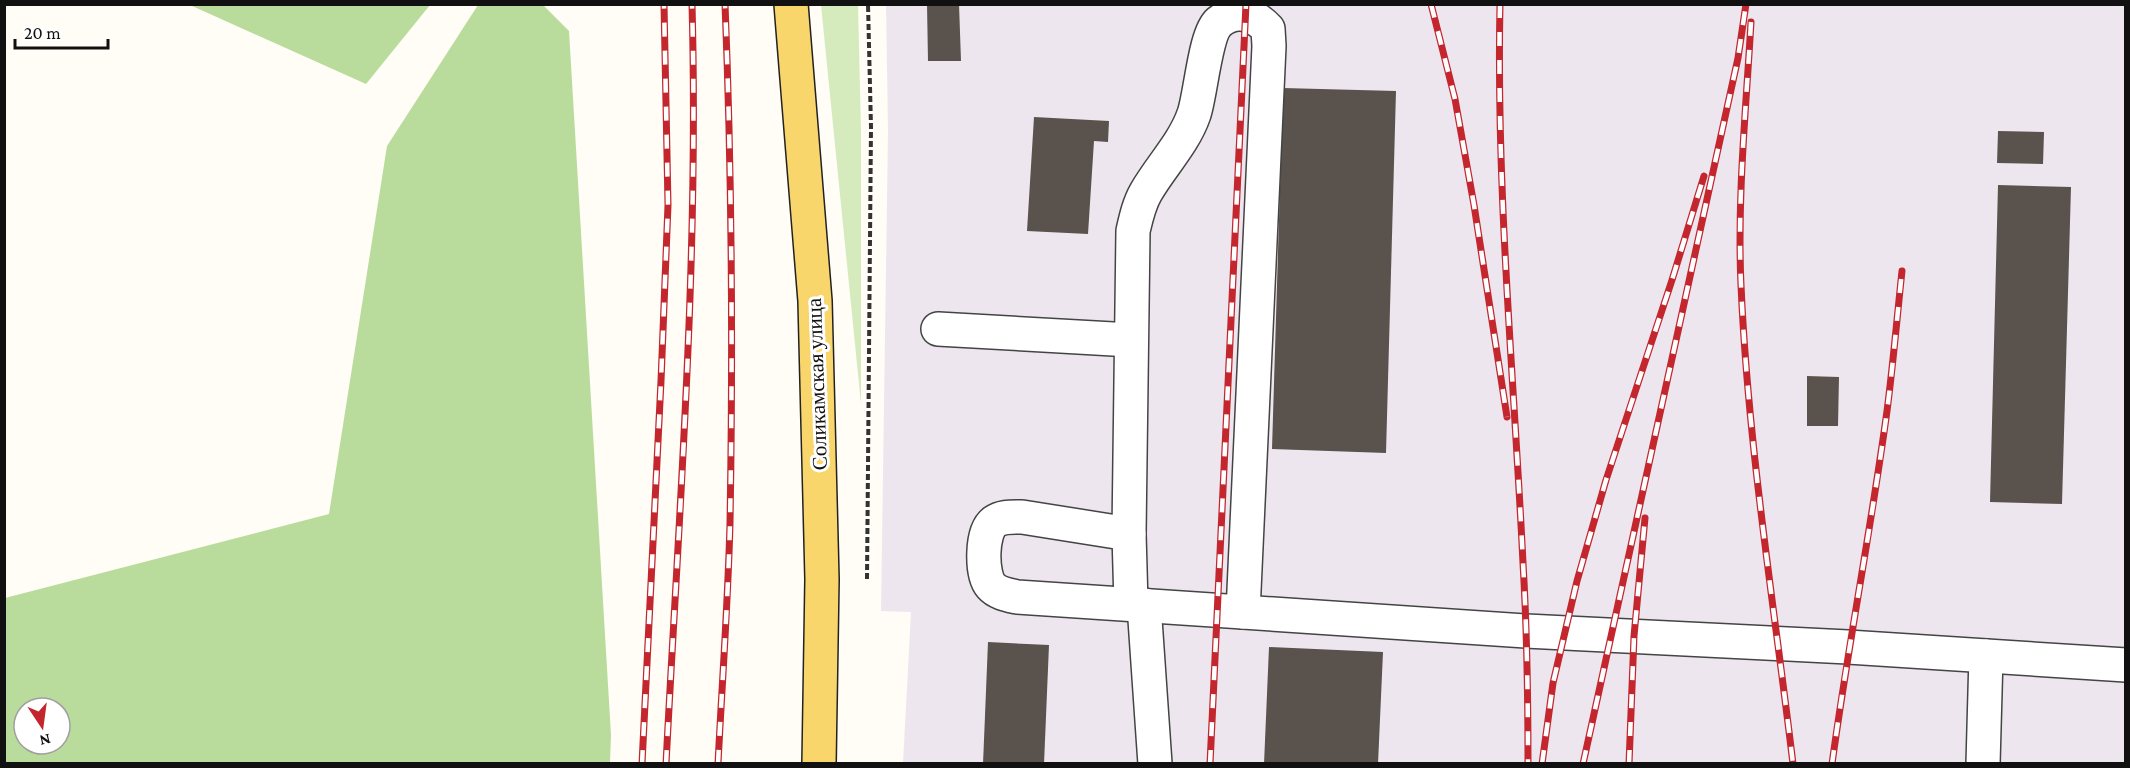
<svg xmlns="http://www.w3.org/2000/svg" width="2130" height="768" viewBox="0 0 2130 768" font-family="'Crimson Pro',serif">
<rect width="100%" height="100%" fill="#fffdf5"/>
<!-- industrial -->
<polygon fill="#eee6ef" points="886,5 2125,5 2125,763 903,763 911,612 881,611 888,131"/>
<!-- green -->
<polygon fill="#d5ebbd" points="821,5 858,5 861,131 861,404"/>
<!-- forest -->
<g fill="#b9dc9c" fill-rule="evenodd">
<polygon points="190,5 430,4 430,5 366,84"/>
<path d="M478,5H543L569,31L611,735L610,763H5V598L329,514L387,146ZM24,708H60V744H24Z"/>
</g>
<!-- building -->
<g fill="#5a524d">
<polygon points="927,4 959,4 961,61 928,61"/>
<polygon points="1283,88 1396,91 1386,453 1272,449"/>
<polygon points="1034,117 1109,121 1108,142 1094,141 1088,234 1027,231"/>
<polygon points="1998,131 2044,132 2043,164 1997,163"/>
<polygon points="1998,185 2071,187 2062,504 1990,502"/>
<polygon points="1807,376 1839,377 1838,426 1807,426"/>
<polygon points="988,642 1049,645 1044,764 983,764"/>
<polygon points="1269,647 1383,652 1378,764 1264,764"/>
</g>
<g fill="none" stroke-linecap="round" stroke-linejoin="round">
<!-- minor casing -->
<g stroke="#444" stroke-width="36">
<g id="minor">
<polyline points="938,329 1131,340"/>
<path d="M1129,534L1133,231C1136,218 1139,204 1146,192C1161,166 1184,143 1194,114C1201,93 1205,34 1219,22C1237,7 1255,15 1268,29L1269,46L1243,612"/>
<path d="M1131,604L1129,534L1022,517C1012,517 1002,516 994,522C981,532 981,574 991,586C997,593 1008,595 1017,597L1526,631L1848,647L2126,665"/>
<polyline points="1144,605 1155,764"/>
<polyline points="1983,764 1986,656"/>
</g>
</g>
<!-- major casing -->
<g stroke="#222" stroke-width="36">
<polyline id="major" points="791,4 815,301 822,579 819,764"/>
</g>
<!-- path -->
<polyline stroke="#333" stroke-width="4" stroke-dasharray="6 3" stroke-linecap="butt" points="867,579 871,127 868,4"/>
<!-- minor -->
<use href="#minor" stroke="#fff" stroke-width="33"/>
<!-- major -->
<use href="#major" stroke="#f9d66b" stroke-width="33"/>
<!-- rail casing -->
<g stroke="#c4262e" stroke-width="7">
<g id="rail">
<polyline points="1431,4 1455,99 1474,205 1507,417"/>
<path d="M1500,4C1496,191 1514,377 1523,563C1527,630 1528,697 1528,764"/>
<path d="M1751,22C1746,110 1737,198 1741,285C1748,446 1774,604 1793,764"/>
<polyline points="642,764 661,381 668,205 664,4"/>
<path d="M666,764C679,511 699,258 692,4"/>
<path d="M718,764C722,683 728,603 730,523C733,350 732,177 725,4"/>
<polyline points="1210,764 1246,4"/>
<polyline points="1542,764 1553,683 1577,581 1606,480 1672,280 1704,176"/>
<polyline points="1583,764 1738,58 1746,4"/>
<polyline points="1629,764 1634,636 1645,518"/>
<path d="M1832,764C1848,646 1871,529 1887,411C1893,365 1897,318 1902,271"/>
</g>
</g>
<!-- rail -->
<use href="#rail" stroke="#fff" stroke-width="4.5" stroke-dasharray="14" stroke-linecap="butt"/>
</g>
<g text-anchor="middle" dominant-baseline="central" stroke-width="6" stroke-linejoin="round" paint-order="stroke">
<!-- street labels -->
<g font-size="21" fill="#111" stroke="#fff">
<text transform="translate(817 384) rotate(-92)">Соликамская улица</text>
</g>
</g>
<!-- border -->
<rect width="2130" height="768" fill="none" stroke="#111111" stroke-width="12"/>
<!-- north arrow -->
<g transform="translate(42 726) rotate(167)"><circle r="28" fill="#ffffff" stroke="#a0a0a0" stroke-width="1.5"/>
<path d="M0-4.5L10 22L0 15L-10 22Z" fill="#c4262e"/>
<text y="-9" font-size="16" font-weight="bold" text-anchor="middle" fill="#111111">N</text>
</g>
<!-- scale -->
<path d="M15 39v9h93v-9" fill="none" stroke="#111111" stroke-width="3"/>
<text x="24" y="39" font-size="18" fill="#111111" stroke="#ffffff" stroke-width="4.5" paint-order="stroke">20 m</text>
</svg>
